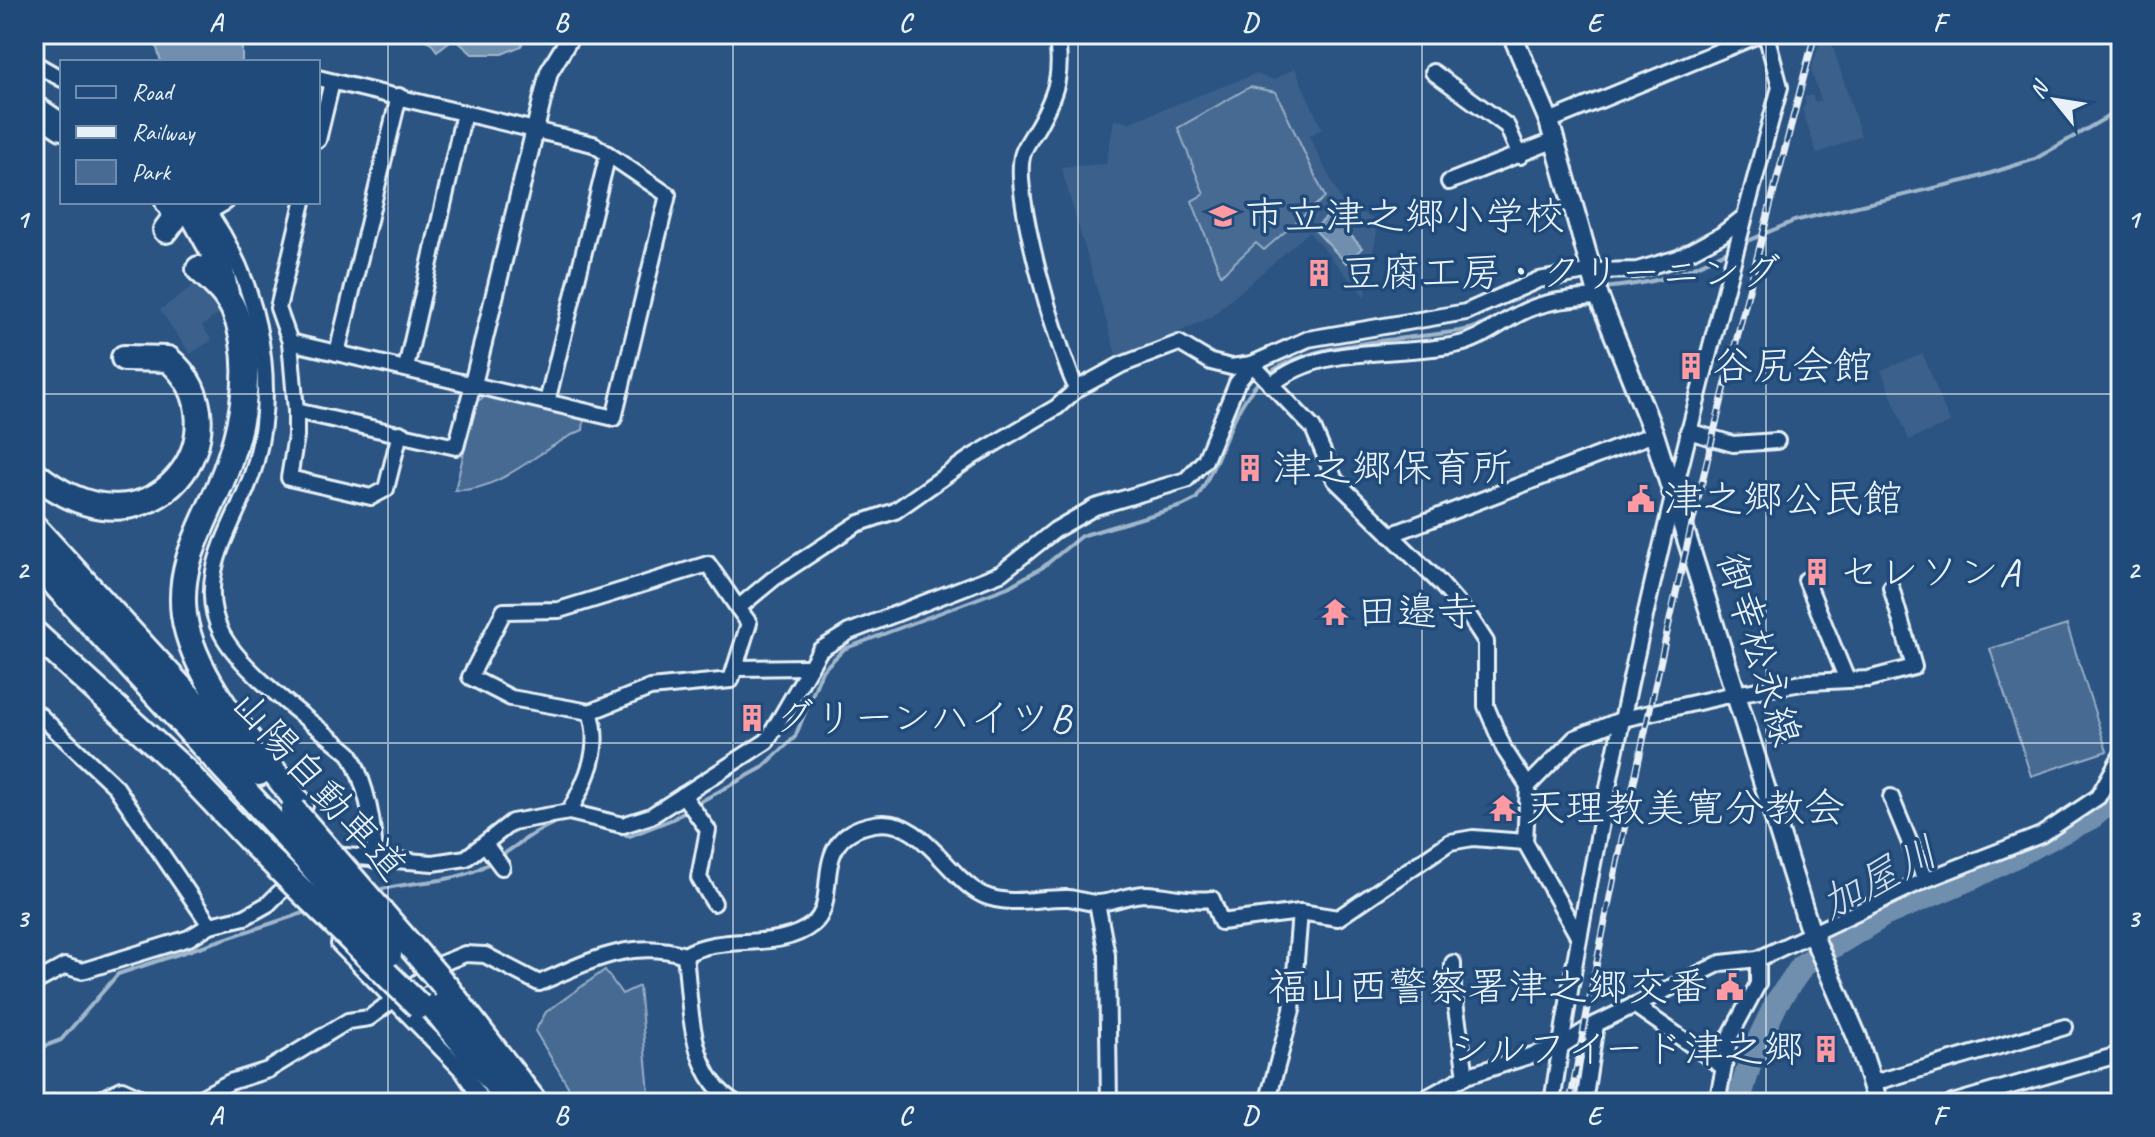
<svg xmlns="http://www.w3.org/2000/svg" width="2155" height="1137" viewBox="0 0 2155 1137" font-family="Caveat,'Klee One',sans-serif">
<rect width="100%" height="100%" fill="#2b5482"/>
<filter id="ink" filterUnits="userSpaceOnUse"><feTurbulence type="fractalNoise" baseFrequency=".0125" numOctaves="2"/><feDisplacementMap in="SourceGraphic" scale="16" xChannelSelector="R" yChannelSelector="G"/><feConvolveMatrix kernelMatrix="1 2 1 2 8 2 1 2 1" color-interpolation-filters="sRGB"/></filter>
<g filter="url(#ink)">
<!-- built -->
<g fill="#3a608b">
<polygon points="1822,34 1829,34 1861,136 1817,154 1802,109 1806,105 1804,97 1812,95 1815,103 1821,101 1811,70"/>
<polygon points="1295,68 1322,129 1309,136 1341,200 1374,220 1377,232 1365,297 1309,232 1211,317 1118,361 1061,167 1106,164 1114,120 1130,122 1255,74 1274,80"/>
<polygon points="199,281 221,312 202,326 212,340 190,354 160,310"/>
<polygon points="1923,354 1950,423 1909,440 1881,370"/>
</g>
<!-- green -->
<g fill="#476b93" stroke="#98aec6" stroke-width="2">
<polygon points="1250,87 1276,92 1325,197 1264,250 1256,243 1221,275 1192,201 1204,194 1178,128"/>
<path d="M489,394L584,419L583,430C541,446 501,493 455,490L476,402Z"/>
<polygon points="2067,625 2107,751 2031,776 1990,649"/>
<polygon points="605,970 622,994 639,986 649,1093 678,1103 578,1103 535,1031 546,1012"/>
</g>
<!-- water -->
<g fill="#708ead" stroke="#a0b6cb" stroke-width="2">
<polygon points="153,34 250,34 242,47 242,62 161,62"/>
<polygon points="413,34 527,34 521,46 502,54 472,54 454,38 437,51 430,42"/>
<polygon points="1331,213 1362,248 1346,263 1314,229"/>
</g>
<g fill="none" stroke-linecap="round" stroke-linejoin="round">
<!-- stream -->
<g stroke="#a0b6cb" stroke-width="4">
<polyline points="1741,244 1794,221 1972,179 2035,159 2121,109"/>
<path d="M1602,288C1659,283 1682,275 1733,248"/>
<polyline points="1524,304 1539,297 1593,288"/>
<path d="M696,804L762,768L795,737L822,671L844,649L1008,587L1043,567L1081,536L1182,506L1196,499C1220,464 1228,417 1256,385C1294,339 1408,341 1465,330C1483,327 1500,315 1516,308"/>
<polyline points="586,823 630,836 673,819 688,809"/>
<path d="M375,891C407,881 442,884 474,871C506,857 529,831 562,820"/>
<polyline points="34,1050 61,1040 118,974 309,911"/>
</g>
<!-- river -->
<polyline stroke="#708ead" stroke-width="24" points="1738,1103 1754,1050 1777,1002 1803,965 1884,915 1974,877 2092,817 2112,800 2121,784"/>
<!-- minor casing -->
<g stroke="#e8f1f8" stroke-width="20">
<g id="minor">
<path d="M1056,34C1063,73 1057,92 1038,126C1033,135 1026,144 1023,153C1010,189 1058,352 1077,389"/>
<polyline points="34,63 62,79"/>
<polyline points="1433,72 1507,126 1520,156"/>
<polyline points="1549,121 1761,34"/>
<polyline points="318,140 332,82"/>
<polyline points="1449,182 1553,141"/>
<path d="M201,202C256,273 279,373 256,461C242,518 190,572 222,634C244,675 313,722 350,754C367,786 374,824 375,860"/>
<polyline points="303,202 278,308 290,342 614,418 668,195 593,144 318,78"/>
<polyline points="209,212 226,202"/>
<polyline points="290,342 296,411 456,447 473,384"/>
<polyline points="337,353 399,96"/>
<polyline points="406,368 464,113"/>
<path d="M1271,385C1322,343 1394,357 1455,345C1484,340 1506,317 1532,308C1552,300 1578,298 1599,297"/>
<polyline points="547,402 608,154"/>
<polyline points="296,411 296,436 289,478 371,497 386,489 400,433"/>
<polyline points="1688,431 1733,444 1777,441"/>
<polyline points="1390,535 1654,434"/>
<polyline points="1806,580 1847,680"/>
<polyline points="738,668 808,667"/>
<polyline points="34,710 116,787 210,925"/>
<polyline points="590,712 511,698 470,677 504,611 559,610 708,564 738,608"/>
<polyline points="1528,786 1575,738 1623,719 1734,694 1809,682 1868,679 1914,667 1891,587"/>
<polyline points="683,795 708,830 699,878 714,903"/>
<polyline points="1891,797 1925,880"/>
<path d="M569,812C586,782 603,747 590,712L650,688L731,680L749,623L738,608L773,579L857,524L895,511L972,457L1057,407L1077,389L1121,365L1179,343L1211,362L1231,367L1252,364L1308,339L1466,312L1538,280L1593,271L1637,270L1678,258L1721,235L1744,217"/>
<polyline points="1525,842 1578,936"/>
<polyline points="485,844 502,867"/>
<polyline points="331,860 346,856 433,863 466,858 512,822 569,812 623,825 651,816 767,741 820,650 849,632 1001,573 1055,530 1095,507 1186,480 1205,460 1237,383 1252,364"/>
<polyline points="1097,903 1107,955 1109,1103"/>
<polyline points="339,944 462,1070 484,1103"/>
<path d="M685,955C691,1004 688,1076 736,1103"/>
<polyline points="1453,963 1453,989 1466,1076"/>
<polyline points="34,983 65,966 82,971 189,938 210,925 245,917 268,904 295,877"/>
<polyline points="1634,1005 1723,1067"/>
<polyline points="1873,1083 2065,1027"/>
<polyline points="54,1103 97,1101 122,1089 153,1103"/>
<path d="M191,1103L230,1082L268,1070L348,1021L369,1018L443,963L465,954L485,955L539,983C588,962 631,938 685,955C722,932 777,953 813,924C842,901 806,836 874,824C922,815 946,877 983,895C1010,907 1040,897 1068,898C1078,899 1088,903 1098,903C1114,902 1130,894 1146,894C1169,895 1189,902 1212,899L1221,922L1300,912L1338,918L1450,842L1473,838L1525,842L1528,786L1504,749L1486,706V642L1471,619L1440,583L1335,480L1313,428L1252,364"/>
<polyline points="1267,1103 1292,1010 1300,912"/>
<polyline points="1417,1103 1466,1076 1561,1046 1596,1024 1721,963 1758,959 1925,880 2041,835 2098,797 2121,756"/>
<path d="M1552,1103C1603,760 1688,421 1780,87L1766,34"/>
<polyline points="1584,1103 1596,1024"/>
<polyline points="1717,1103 1730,1036 1758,984 1758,959"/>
<polyline points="1952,1103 2121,1054"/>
</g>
</g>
<!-- tertiary casing -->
<g stroke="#e8f1f8" stroke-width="22">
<polyline id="tertiary" points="473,384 549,72 572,34"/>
</g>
<!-- secondary casing -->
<g stroke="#e8f1f8" stroke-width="24">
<polyline id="secondary" points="1512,34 1549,121 1599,297 1654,434 1808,924 1857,1037 1878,1103"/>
</g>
<!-- motorway casing -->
<g stroke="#e8f1f8" stroke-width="30">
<g id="motorway">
<polyline points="34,108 62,127"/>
<polyline points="186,202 219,262 227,298"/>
<polyline points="166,230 177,215 168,202"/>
<path d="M199,269C212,281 227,294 234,310C258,368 240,440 216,494C198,535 178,569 184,615C193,681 261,753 300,805"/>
<path d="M34,473C155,573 250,426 168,359L124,358"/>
<polyline points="34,527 259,773"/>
<polyline points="34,561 278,827"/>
<polyline points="34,633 183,769 255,845"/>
<polyline points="446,987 535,1103"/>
<polyline points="427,999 511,1103"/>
</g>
</g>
<!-- minor -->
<use href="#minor" stroke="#1f4a7a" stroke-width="14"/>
<!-- tertiary -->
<use href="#tertiary" stroke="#1f4a7a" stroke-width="16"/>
<!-- secondary -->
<use href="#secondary" stroke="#1f4a7a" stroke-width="18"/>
<!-- motorway -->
<use href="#motorway" stroke="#1f4a7a" stroke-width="24"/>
<!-- rail casing -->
<g stroke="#e8f1f8" stroke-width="7">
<g id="rail">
<polyline points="2111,34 2121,99"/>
<path d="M1570,1103C1636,743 1721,388 1815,34"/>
</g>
</g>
<!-- rail -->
<use href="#rail" stroke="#1f4a7a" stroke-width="4" stroke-dasharray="12" stroke-linecap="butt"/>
<!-- motorway-bridge casing -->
<g stroke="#e8f1f8" stroke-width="30" stroke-linecap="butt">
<g id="motorway-bridge">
<polyline points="293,810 446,987"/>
<polyline points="278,827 389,954"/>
<polyline points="255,845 419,1006"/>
</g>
</g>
<!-- motorway-bridge -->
<use href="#motorway-bridge" stroke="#1f4a7a" stroke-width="24"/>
</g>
</g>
<!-- grid -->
<path fill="none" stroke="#e8f1f8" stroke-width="2" stroke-opacity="0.55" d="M388,34V1103M733,34V1103M1078,34V1103M1422,34V1103M1766,34V1103M34,394H2121M34,743H2121"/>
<!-- icons -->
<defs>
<g id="school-bare" transform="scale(2.16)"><path d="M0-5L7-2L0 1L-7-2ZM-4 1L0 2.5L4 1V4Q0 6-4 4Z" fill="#ff9aa2" stroke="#1f4a7a" stroke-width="2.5" paint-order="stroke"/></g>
<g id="building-bare" transform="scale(2.16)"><path d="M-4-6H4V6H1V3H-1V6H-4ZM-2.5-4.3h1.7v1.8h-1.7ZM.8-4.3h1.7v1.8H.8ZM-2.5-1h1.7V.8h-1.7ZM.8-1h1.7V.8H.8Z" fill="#ff9aa2" stroke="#1f4a7a" stroke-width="2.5" paint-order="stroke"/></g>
<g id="civic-bare" transform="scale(2.16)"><path d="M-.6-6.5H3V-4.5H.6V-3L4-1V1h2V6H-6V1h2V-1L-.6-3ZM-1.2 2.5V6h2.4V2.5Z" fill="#ff9aa2" stroke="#1f4a7a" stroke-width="2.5" paint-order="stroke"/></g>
<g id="temple-bare" transform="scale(2.16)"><path d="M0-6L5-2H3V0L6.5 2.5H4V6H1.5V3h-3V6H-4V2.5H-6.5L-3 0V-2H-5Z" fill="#ff9aa2" stroke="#1f4a7a" stroke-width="2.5" paint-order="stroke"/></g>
</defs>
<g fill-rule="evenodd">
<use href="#school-bare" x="1223" y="216"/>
<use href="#building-bare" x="1319" y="273"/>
<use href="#building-bare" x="1691" y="366"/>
<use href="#building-bare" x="1250" y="468"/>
<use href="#civic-bare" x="1641" y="499"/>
<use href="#building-bare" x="1817" y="572"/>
<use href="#temple-bare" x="1335" y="612"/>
<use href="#building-bare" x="752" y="718"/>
<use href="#temple-bare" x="1503" y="808"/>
<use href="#civic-bare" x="1730" y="987"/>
<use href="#building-bare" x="1826" y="1049"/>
</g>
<g text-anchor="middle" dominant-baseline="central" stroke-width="7" stroke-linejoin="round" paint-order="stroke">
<!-- poi labels -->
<g font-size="40" fill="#e8f1f8" stroke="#1f4a7a" text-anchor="start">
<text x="1245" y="216">市立津之郷小学校</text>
<text x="1341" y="273">豆腐工房・クリーニング</text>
<text x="1713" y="366">谷尻会館</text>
<text x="1272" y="468">津之郷保育所</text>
<text x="1663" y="499">津之郷公民館</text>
<text x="1839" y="572">セレソンA</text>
<text x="1357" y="612">田邉寺</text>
<text x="774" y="718">グリーンハイツB</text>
<text x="1525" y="808">天理教美寛分教会</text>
<text x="1708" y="987" text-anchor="end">福山西警察署津之郷交番</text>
<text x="1804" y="1049" text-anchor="end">シルフイード津之郷</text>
</g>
<!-- street labels -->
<g font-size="40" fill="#e8f1f8" stroke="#1f4a7a">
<text transform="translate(1759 649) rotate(73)">御幸松永線</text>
<text transform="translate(319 785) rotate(48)">山陽自動車道</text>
</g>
<!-- water labels -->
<g font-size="42" font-style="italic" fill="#d0dde9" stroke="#1f4a7a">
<text transform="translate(1879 878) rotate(-28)">加屋川</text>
</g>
</g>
<!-- margin -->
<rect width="2155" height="1137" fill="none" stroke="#1f4a7a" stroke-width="88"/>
<!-- legend -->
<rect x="60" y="60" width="260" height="144" fill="#1f4a7a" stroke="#6f8dac" stroke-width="2"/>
<rect x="76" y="86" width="40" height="12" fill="#1f4a7a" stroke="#6f8dac" stroke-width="2"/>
<text x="132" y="100" font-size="24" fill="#e8f1f8">Road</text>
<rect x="76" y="126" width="40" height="12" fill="#e8f1f8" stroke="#6f8dac" stroke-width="2"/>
<text x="132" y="140" font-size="24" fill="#e8f1f8">Railway</text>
<rect x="76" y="160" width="40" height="24" fill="#476b93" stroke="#6f8dac" stroke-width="2"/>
<text x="132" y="180" font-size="24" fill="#e8f1f8">Park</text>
<!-- north arrow -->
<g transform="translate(2055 100) rotate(300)" stroke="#1f4a7a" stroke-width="6" paint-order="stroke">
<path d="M0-6L14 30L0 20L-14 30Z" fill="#e8f1f8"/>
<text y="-12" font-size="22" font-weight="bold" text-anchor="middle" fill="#e8f1f8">N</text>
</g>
<rect x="44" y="44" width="2067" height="1049" fill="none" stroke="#e8f1f8" stroke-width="3"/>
<g font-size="26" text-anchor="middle" font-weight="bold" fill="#e8f1f8">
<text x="216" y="31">A</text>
<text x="561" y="31">B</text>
<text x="905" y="31">C</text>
<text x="1250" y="31">D</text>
<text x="1594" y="31">E</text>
<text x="1939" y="31">F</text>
<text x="22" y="228">1</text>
<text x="2133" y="228">1</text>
<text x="22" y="578">2</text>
<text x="2133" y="578">2</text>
<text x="22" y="927">3</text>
<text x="2133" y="927">3</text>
<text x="216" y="1124">A</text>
<text x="561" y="1124">B</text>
<text x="905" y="1124">C</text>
<text x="1250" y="1124">D</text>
<text x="1594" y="1124">E</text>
<text x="1939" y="1124">F</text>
</g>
</svg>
